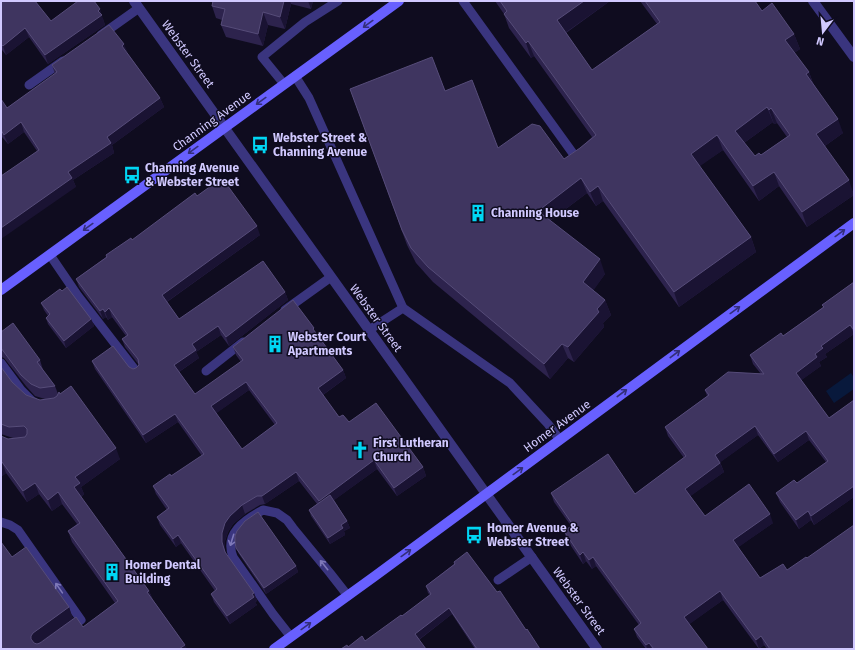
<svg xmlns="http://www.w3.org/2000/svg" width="855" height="650" viewBox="0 0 855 650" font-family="'Fira Sans',sans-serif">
<rect width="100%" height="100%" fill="#0f0c1f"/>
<!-- water -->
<polygon fill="#08193c" points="851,373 854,378 854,389 834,403 826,391"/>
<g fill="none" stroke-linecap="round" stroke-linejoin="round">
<!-- lane -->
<g stroke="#3a357f" stroke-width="9">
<polyline points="463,1 577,159"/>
<polyline points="101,35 139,8"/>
<polyline points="295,76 309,98 403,308"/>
<polyline points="284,84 262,57 305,22 338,1"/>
<polyline points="29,85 63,61"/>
<polyline points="50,255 78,296 136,371"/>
<polyline points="285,310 331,277"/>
<polyline points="369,330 403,308 510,383 548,424 560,440"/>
<polyline points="1,363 21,390 32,401 34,402"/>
<polyline points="206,371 243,342"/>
<polyline points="1,522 10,525 18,530 81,620 69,629"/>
<polyline points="498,580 532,557"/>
<path d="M291,637L273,614L233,557C224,534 244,520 263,510L277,513L287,520L293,528L330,573L348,596"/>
</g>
<!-- street -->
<g stroke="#3a357f" stroke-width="10">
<polyline points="134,1 597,649"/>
<polyline points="813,1 854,57"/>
</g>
<!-- secondary -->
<g stroke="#6860ff" stroke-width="10">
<polyline points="1,290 399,1"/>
<polyline points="274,649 375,576 854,223"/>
</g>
</g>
<!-- wall -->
<g fill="#2d234d" fill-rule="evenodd">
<polygon points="1,1 51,21 103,18 103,19 105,25 48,64 29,37 6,55 2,50 1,51"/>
<polygon points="213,1 313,1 311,9 291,4 285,29 268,25 263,46 226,37 221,25 222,20 216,18 212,6"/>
<path d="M495,1H610L566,33L592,70L657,24L640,1H755L762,11L794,34L800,49L794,53L809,72L813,83L843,133L825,146L854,194V195L807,227L779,186L759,201L723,150L699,166L751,237L756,252L679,307L603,201L596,206L587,193L550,221L605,274L593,290L605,300L611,315L603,323L604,327L574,362L568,358L550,379L433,282L416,263L407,245L350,89L445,91L498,148L564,159L580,148L592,137L534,56L531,58L509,28L504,14ZM773,122L774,124L777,123L787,137L761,155L755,156L744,143Z"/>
<polygon points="128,54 160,98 164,107 112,145 114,153 73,180 76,187 37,151 24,132 8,144 2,137 1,138 1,99 7,108 55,74 52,65"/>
<path d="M197,196L260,235L167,302L179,319L285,292L288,300L229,346L221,335L196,352L199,358L179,372L195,394L241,362L236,355L233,347L315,332L343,370L346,378L323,395L339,417L349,422L423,467L426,476L397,496L377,469L334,500L347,521L350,528L344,531L345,535L330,544L311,516L309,510L317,504L299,481L265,504L260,505L245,514L233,524L228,532L225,541V550L226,554L254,593L257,601L255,602L257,605L230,624L214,602L211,594L215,591L181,543L176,547L160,525L157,517L167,510L156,494L153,486L171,476L202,456L178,422L146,443L95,369L92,361L129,367L133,369L136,368L139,365L125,347L122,339L126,336L112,317L108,320L106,317L103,319L79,287L76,279L106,257V255L132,240ZM249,390L275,425L242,449L216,413Z"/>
<polygon points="854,282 854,334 825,354 827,357 819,362 821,366 801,380 829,418 854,400 854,497 814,525 811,520 799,529 780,502 776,493 797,483 826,462 809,440 778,462 758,435 720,462 724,472 690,496 705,516 773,523 738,547 760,578 787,570 854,649 767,649 764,645 759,649 723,600 689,624 708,649 646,649 637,637 634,629 639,625 596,566 592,569 586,561 583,564 567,540 564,531 571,526 554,502 551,493 635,494 684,458 668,436 665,427 707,396 705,390 761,374 753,364 750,355 783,336 823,307 822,305"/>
<polygon points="62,291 91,319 94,326 66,348 48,324 46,318 48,316 44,310 41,303"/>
<polygon points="1,332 40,360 43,370 55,386 58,394 120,459 81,487 84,494 81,497 149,591 153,600 185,645 1,649 12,557 69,607 73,619 39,643 83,627 115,603 72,542 68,531 77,524 62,504 52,511 39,494 27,502 6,473 1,477 1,436 8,439 13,438 1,434 1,367 12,382 26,395 40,400 45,399 35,396 26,386 4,358 1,357"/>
<polygon points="236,548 296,566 298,572 266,594 239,554"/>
<polygon points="454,562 526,630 540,649 475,649 452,614 419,640 348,647 365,641 402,616 430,595 428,593 426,586 454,564"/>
</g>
<!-- shaded-wall -->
<g fill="#1a1333">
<polygon points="284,1 290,1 291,4 285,29 280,17"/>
<polygon points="308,1 313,1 311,9"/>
<polygon points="584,1 610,1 562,35 557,20"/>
<polygon points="100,9 105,25 48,64 45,55"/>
<polygon points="263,12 268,25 263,46 258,34"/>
<polygon points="25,28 29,37 6,55 3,46"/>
<polygon points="794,34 800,49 791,55 785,40"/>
<polygon points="528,41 534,56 531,58 526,43"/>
<polygon points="124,44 128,53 122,46"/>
<polygon points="809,72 814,87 806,74"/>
<polygon points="160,98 164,107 112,145 114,153 73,180 76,187 1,239 1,228 107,137"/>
<polygon points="767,107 773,122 741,145 735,131"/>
<polygon points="771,108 777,123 774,124 769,110"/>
<polygon points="838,119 843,133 822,148 816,134"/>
<polygon points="21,122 24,132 8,144 4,135"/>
<polygon points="717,135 723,150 696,169 691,154"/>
<polygon points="774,172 779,186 759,201 753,186"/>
<polygon points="581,178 587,193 543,226 538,211"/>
<polygon points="849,180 854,195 807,227 802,212"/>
<polygon points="598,186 603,201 596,206 590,192"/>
<polygon points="257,226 260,235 165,303 162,295"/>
<polygon points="751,237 756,252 679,307 674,292"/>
<polygon points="600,259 605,274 589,297 583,282"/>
<polygon points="285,292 288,300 229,346 226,337"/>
<polygon points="605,300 611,315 603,323 604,327 574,362 568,347 597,309"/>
<polygon points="109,308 112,317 108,320 105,312"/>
<polygon points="103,309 106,317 103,319 100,311"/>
<polygon points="91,319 94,326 66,348 64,341"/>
<polygon points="850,325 854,334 825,354 827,357 819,362 821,366 799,382 796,373 815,354 821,346"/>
<polygon points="218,326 221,335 196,352 199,358 177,373 174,365 192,344"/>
<polygon points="562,344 568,358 550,379 544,364"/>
<polygon points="343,370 346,378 321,396 318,388"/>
<polygon points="246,382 249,390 214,415 211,406"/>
<polygon points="175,414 178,422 146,443 143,435"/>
<polygon points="755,426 758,435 718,464 715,455"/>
<polygon points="806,431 809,440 778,462 774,454"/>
<polygon points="116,448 120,459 81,487 84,494 79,498 74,487 75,477"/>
<polygon points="374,460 377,469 322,509 319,501"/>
<polygon points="2,462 6,473 1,477 1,463"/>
<polygon points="720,463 724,472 688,498 685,489"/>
<polygon points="423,467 426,476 397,496 394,488"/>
<polygon points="296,472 299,481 265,504 262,496"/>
<polygon points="35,483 39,494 27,502 23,491"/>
<polygon points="854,486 854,497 814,525 811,516"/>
<polygon points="58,492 62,504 52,511 48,500"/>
<polygon points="242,505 245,514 233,524 228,532 225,541 225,550 228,560 222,542 222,533 225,523 230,516"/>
<polygon points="808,511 811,520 799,529 796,520"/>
<polygon points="770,514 773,523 736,549 733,540"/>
<polygon points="347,521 350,528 344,531 345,535 330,544 328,538 341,525"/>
<polygon points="178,535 181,543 176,547 173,539"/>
<polygon points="583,552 586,561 583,564 580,555"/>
<polygon points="593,557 596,566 592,569 589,560"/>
<polygon points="296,566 298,572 266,594 264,588"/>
<polygon points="149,591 153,602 147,592"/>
<polygon points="720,591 723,600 687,626 684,617"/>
<polygon points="254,593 257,601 255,602 257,605 230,624 227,616"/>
<polygon points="69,607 73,619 37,644 35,647 31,639 31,636 33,633"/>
<polygon points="449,608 452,614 417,641 415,634"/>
<polygon points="761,636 764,645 759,649 756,640"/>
<polygon points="649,643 652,649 647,649 646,645"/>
<polygon points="185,645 187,649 179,649"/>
</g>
<!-- building -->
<g fill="#3f3560" stroke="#564c79" fill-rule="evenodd">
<polygon points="1,1 35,1 51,21 78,1 94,1 100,9 98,11 102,15 45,55 25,28 3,46 1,44"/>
<polygon points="213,1 284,1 280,17 263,12 258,34 221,25 225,9 212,6"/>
<path d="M500,1H584L557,20L592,70L660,22L645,1H755L762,11L772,3L794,34L785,40L809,72L806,74L838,119L816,134L849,180L802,212L774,172L753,186L717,135L691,154L751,237L674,292L598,186L590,192L581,178L538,211L600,259L583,282L605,300L597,309L599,312L568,347L562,344L544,364L428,267L411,248L402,230L350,89L432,57L445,91L472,80L498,148L532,124L540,126L564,159L580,148L596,135L528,41L526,43L504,14L507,11ZM767,107L769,110L771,108L790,135L761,155L759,153L755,156L735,131Z"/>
<polygon points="109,25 124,44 122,46 160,98 107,137 111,143 68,172 72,178 1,228 1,176 39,150 21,122 4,135 1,130 1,99 7,108 57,72 52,65"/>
<path d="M222,178L257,226L162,295L179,319L263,261L285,292L226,337L218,326L192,344L196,350L174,365L195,394L243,360L233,347L293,300L314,328L313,329L343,370L318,388L339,417L343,415L349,422L376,403L423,467L394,488L374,460L319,501L296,472L262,496H257L242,505L230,516L225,523L222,533V542L225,552L254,593L252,594L254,597L227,616L211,594L217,589L178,535L173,539L157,517L169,508L153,486L170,474L171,476L204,454L175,414L143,435L92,361L113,346L129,367L133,369L136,368L139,365L138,359L122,339L128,335L109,308L105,312L103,309L100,311L76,279L107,257L106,255L131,238L132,240L195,193L197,196ZM246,382L277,423L242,449L211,406Z"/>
<polygon points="854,282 854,330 850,325 821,346 823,348 815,354 817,357 796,373 829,418 854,400 854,486 811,516 808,511 796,520 776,493 794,480 797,483 828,461 806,431 774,454 755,426 715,455 720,463 685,489 705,516 749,484 770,514 733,540 760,578 783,564 787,570 806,557 807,558 854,525 854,649 770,649 761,636 756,640 720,591 684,617 708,649 654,649 649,643 646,645 634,629 641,623 593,557 589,560 583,552 580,555 564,531 573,525 551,493 608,454 635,494 686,456 665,427 709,395 705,390 728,372 764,374 750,355 781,333 783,336 824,307 822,305"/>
<polygon points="67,287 91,319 64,341 46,318 50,314 41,303 60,289 62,291"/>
<polygon points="13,323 40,360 37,362 55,386 40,388 31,384 21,375 1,348 1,332"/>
<polygon points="1,367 12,382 26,395 40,400 54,398 57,396 59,392 60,394 71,386 116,448 75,477 80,483 74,487 149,591 147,592 185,645 179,649 1,649 1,542 12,557 26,547 69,607 33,633 31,636 31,639 34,643 37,644 40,643 76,617 83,627 118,601 68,531 80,523 58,492 48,500 35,483 23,491 2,462 1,463 1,436 8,439 25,437 27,434 27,429 24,426 9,427 1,424"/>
<polygon points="330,495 347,521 341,525 343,528 328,538 309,510"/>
<polygon points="258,512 296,566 264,588 236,548 235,542 235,536 237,531 245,521"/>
<polygon points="467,552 497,592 500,591 526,630 527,629 540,649 477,649 449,608 415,634 426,649 341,649 347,645 348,647 362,636 365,641 401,615 402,616 431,594 426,586 455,564 454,562"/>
</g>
<!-- one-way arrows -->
<defs><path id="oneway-shaft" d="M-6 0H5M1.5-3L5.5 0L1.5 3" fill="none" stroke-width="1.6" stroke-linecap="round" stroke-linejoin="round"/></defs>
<g stroke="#332e79">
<use href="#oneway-shaft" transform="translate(368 24) rotate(144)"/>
<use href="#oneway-shaft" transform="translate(261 101) rotate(144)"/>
<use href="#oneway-shaft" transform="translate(193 150) rotate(144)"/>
<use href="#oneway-shaft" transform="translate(88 227) rotate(144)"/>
<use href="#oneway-shaft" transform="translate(840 233) rotate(-36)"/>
<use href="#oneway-shaft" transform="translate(735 310) rotate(-36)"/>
<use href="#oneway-shaft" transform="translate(675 354) rotate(-37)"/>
<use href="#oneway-shaft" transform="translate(622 393) rotate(-37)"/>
<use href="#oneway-shaft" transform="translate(518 471) rotate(-36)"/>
<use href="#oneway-shaft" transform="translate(406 553) rotate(-36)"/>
<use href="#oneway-shaft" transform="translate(306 626) rotate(-36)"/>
</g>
<g stroke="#7e78b9">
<use href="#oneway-shaft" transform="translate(232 540) rotate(107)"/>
<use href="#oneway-shaft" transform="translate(324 565) rotate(-129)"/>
<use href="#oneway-shaft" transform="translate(59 588) rotate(-125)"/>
</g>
<!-- icons -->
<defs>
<g id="bus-bare" transform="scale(1.38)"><path d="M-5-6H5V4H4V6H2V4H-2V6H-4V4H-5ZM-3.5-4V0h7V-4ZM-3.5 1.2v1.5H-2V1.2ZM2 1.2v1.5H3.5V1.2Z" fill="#00d6f4" stroke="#0f0c1f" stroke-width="2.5" paint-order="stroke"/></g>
<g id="building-bare" transform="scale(1.38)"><path d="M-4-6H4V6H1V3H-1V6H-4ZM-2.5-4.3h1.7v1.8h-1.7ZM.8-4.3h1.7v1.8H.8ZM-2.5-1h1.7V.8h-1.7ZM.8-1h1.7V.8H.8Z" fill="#00d6f4" stroke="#0f0c1f" stroke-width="2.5" paint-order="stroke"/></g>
<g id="church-bare" transform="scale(1.38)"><path d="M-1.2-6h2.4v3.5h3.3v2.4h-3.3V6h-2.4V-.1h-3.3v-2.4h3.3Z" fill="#00d6f4" stroke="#0f0c1f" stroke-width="2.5" paint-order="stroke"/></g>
</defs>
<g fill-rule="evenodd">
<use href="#bus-bare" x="260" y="145"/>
<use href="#bus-bare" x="132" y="175"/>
<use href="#building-bare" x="478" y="213"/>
<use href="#building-bare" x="275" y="344"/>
<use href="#church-bare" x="360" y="450"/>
<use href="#bus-bare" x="474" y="535"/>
<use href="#building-bare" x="112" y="572"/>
</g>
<g text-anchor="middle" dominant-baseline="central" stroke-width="3" stroke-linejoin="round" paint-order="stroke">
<!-- street labels -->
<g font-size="12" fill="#d1c9ff" stroke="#0f0c1f">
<text transform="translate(188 54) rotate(54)">Webster Street</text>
<text transform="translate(212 121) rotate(-36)">Channing Avenue</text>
<text transform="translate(376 318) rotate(54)">Webster Street</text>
<text transform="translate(557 426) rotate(-36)">Homer Avenue</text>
<text transform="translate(579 601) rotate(54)">Webster Street</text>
</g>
<!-- poi labels -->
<g font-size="12" font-weight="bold" fill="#d1c9ff" stroke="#0f0c1f" text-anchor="start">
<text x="273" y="138">Webster Street &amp;<tspan x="273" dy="14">Channing Avenue</tspan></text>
<text x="145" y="168">Channing Avenue<tspan x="145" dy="14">&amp; Webster Street</tspan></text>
<text x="491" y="213">Channing House</text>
<text x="288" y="337">Webster Court<tspan x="288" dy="14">Apartments</tspan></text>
<text x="373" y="443">First Lutheran<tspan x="373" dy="14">Church</tspan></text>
<text x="487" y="528">Homer Avenue &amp;<tspan x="487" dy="14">Webster Street</tspan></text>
<text x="125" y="565">Homer Dental<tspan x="125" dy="14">Building</tspan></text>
</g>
</g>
<!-- border -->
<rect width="855" height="650" fill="none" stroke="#d1c9ff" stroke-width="4"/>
<!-- north arrow -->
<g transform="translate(823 32) rotate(196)" stroke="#0f0c1f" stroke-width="3" paint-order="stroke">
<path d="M0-3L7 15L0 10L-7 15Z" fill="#d1c9ff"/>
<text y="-6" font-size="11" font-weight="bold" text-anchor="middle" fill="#d1c9ff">N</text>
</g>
</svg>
